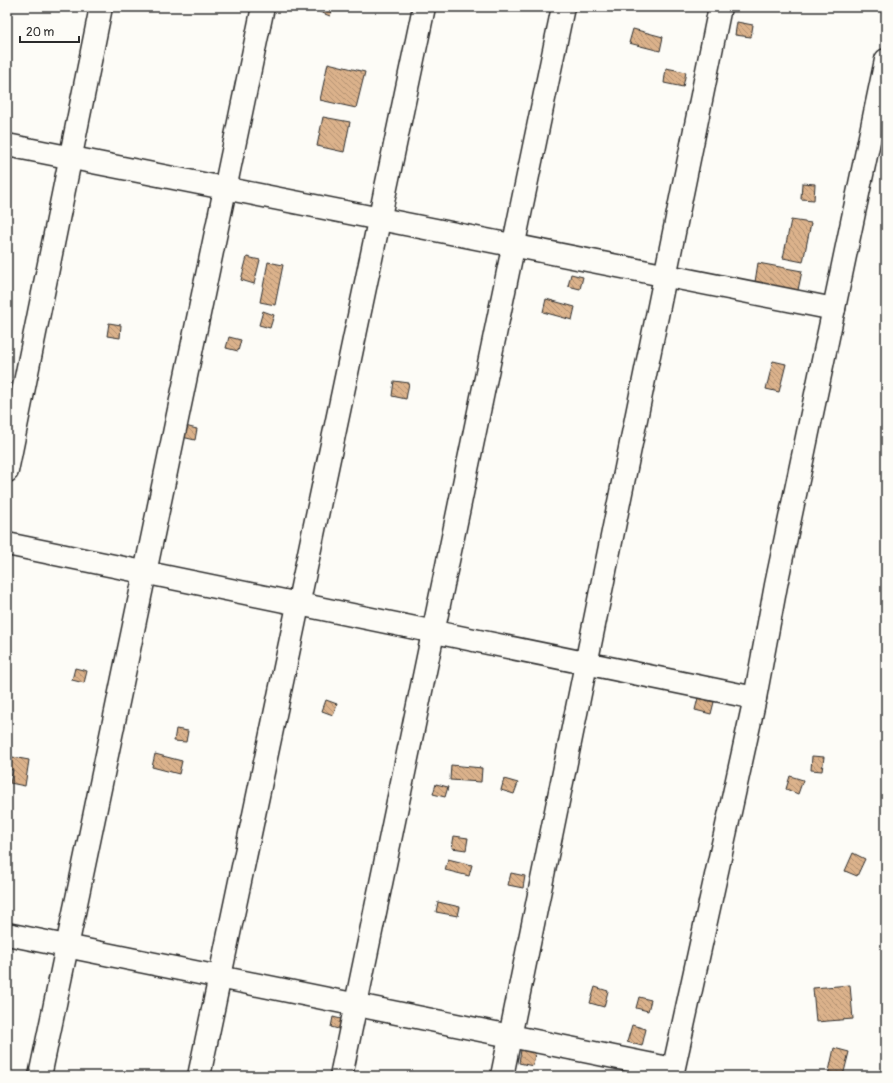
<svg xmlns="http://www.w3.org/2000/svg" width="893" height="1083" viewBox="0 0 893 1083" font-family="Pangolin,sans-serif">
<defs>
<pattern id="building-back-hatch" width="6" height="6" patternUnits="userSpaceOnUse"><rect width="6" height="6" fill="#dbb28b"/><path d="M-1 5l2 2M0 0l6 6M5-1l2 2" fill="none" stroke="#b29172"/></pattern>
</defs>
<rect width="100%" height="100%" fill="#fdfcf7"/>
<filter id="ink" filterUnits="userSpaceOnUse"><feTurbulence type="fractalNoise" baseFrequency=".025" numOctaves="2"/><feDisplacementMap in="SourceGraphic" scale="8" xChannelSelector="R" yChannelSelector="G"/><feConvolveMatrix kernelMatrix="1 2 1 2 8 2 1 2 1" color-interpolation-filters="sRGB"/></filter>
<g filter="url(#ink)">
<!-- building -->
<g fill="url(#building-back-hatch)" stroke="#2b2b2b">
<polygon points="319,7 333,7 330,16 317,11"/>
<polygon points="737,22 753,25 751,37 735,35"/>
<polygon points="633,29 663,37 660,51 629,43"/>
<polygon points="328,63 365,72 356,108 320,100"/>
<polygon points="666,68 686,72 683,87 664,83"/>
<polygon points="323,117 350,122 344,152 317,146"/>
<polygon points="802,183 815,184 814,200 801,199"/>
<polygon points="791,220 811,223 803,262 783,258"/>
<polygon points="247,257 260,260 254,284 241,280"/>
<polygon points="268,262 283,265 275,305 260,302"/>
<polygon points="758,263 802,271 798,290 755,282"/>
<polygon points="571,274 583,277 580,289 568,286"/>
<polygon points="546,299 575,307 572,320 543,312"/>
<polygon points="263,311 274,315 270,328 259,325"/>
<polygon points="109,323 121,325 120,338 107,336"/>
<polygon points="229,337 241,340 238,351 226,348"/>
<polygon points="773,361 786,364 779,392 766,389"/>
<polygon points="394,381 409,383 406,399 392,396"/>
<polygon points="185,426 197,429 195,440 182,437"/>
<polygon points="75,668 87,671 84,683 72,680"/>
<polygon points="698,698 714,702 711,714 695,710"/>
<polygon points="326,700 337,704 333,715 322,711"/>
<polygon points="176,729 188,731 186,742 174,741"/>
<polygon points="155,754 182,761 179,774 152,767"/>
<polygon points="7,756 29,760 25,786 10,783 13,770 7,769"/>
<polygon points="812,756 824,757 822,771 811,770"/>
<polygon points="451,765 482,768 481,782 450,780"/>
<polygon points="790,776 803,780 798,794 786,789"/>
<polygon points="504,779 518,783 514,794 501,790"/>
<polygon points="436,784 448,787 445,797 433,794"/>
<polygon points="454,836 468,838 466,850 452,848"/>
<polygon points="853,853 865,859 857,876 845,871"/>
<polygon points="448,859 472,865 469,876 445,870"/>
<polygon points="511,873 525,876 523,888 508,885"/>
<polygon points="438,902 460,907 458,916 436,912"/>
<polygon points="850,985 853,1019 816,1022 813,988"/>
<polygon points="595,987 608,991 604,1007 590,1003"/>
<polygon points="639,997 651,1000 648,1011 636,1008"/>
<polygon points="333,1017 345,1020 342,1030 331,1027"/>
<polygon points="632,1025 646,1029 642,1046 627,1042"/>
<polygon points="834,1048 849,1052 843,1076 828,1076"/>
<polygon points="521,1050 535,1053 533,1066 519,1063"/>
</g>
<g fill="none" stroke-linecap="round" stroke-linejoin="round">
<!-- minor casing -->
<g stroke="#2b2b2b" stroke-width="25">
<g id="minor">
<polyline points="7,145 834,309"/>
<polyline points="7,471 101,7"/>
<polyline points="7,544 755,698"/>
<polyline points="7,934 673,1069"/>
<polyline points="40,1076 263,7"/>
<polyline points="199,1076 424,7"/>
<polyline points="341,1076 563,7"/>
<polyline points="502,1076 720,7"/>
</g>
</g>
<!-- tertiary casing -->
<g stroke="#2b2b2b" stroke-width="25">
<polyline id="tertiary" points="672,1076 755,698 776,585 886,60"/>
</g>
<!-- minor -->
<use href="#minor" stroke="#fdfcf7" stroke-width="22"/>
<!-- tertiary -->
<use href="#tertiary" stroke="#fdfcf7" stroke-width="22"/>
</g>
</g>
<!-- margin -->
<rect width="893" height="1083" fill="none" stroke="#fdfcf7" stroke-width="24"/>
<rect x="12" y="12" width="869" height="1059" fill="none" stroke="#2b2b2b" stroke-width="1.5" filter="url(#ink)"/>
<!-- scale -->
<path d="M20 36v6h59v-6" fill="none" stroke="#2b2b2b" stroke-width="2"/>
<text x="26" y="36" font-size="12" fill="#2b2b2b" stroke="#fdfcf7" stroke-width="3" paint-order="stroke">20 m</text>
</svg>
